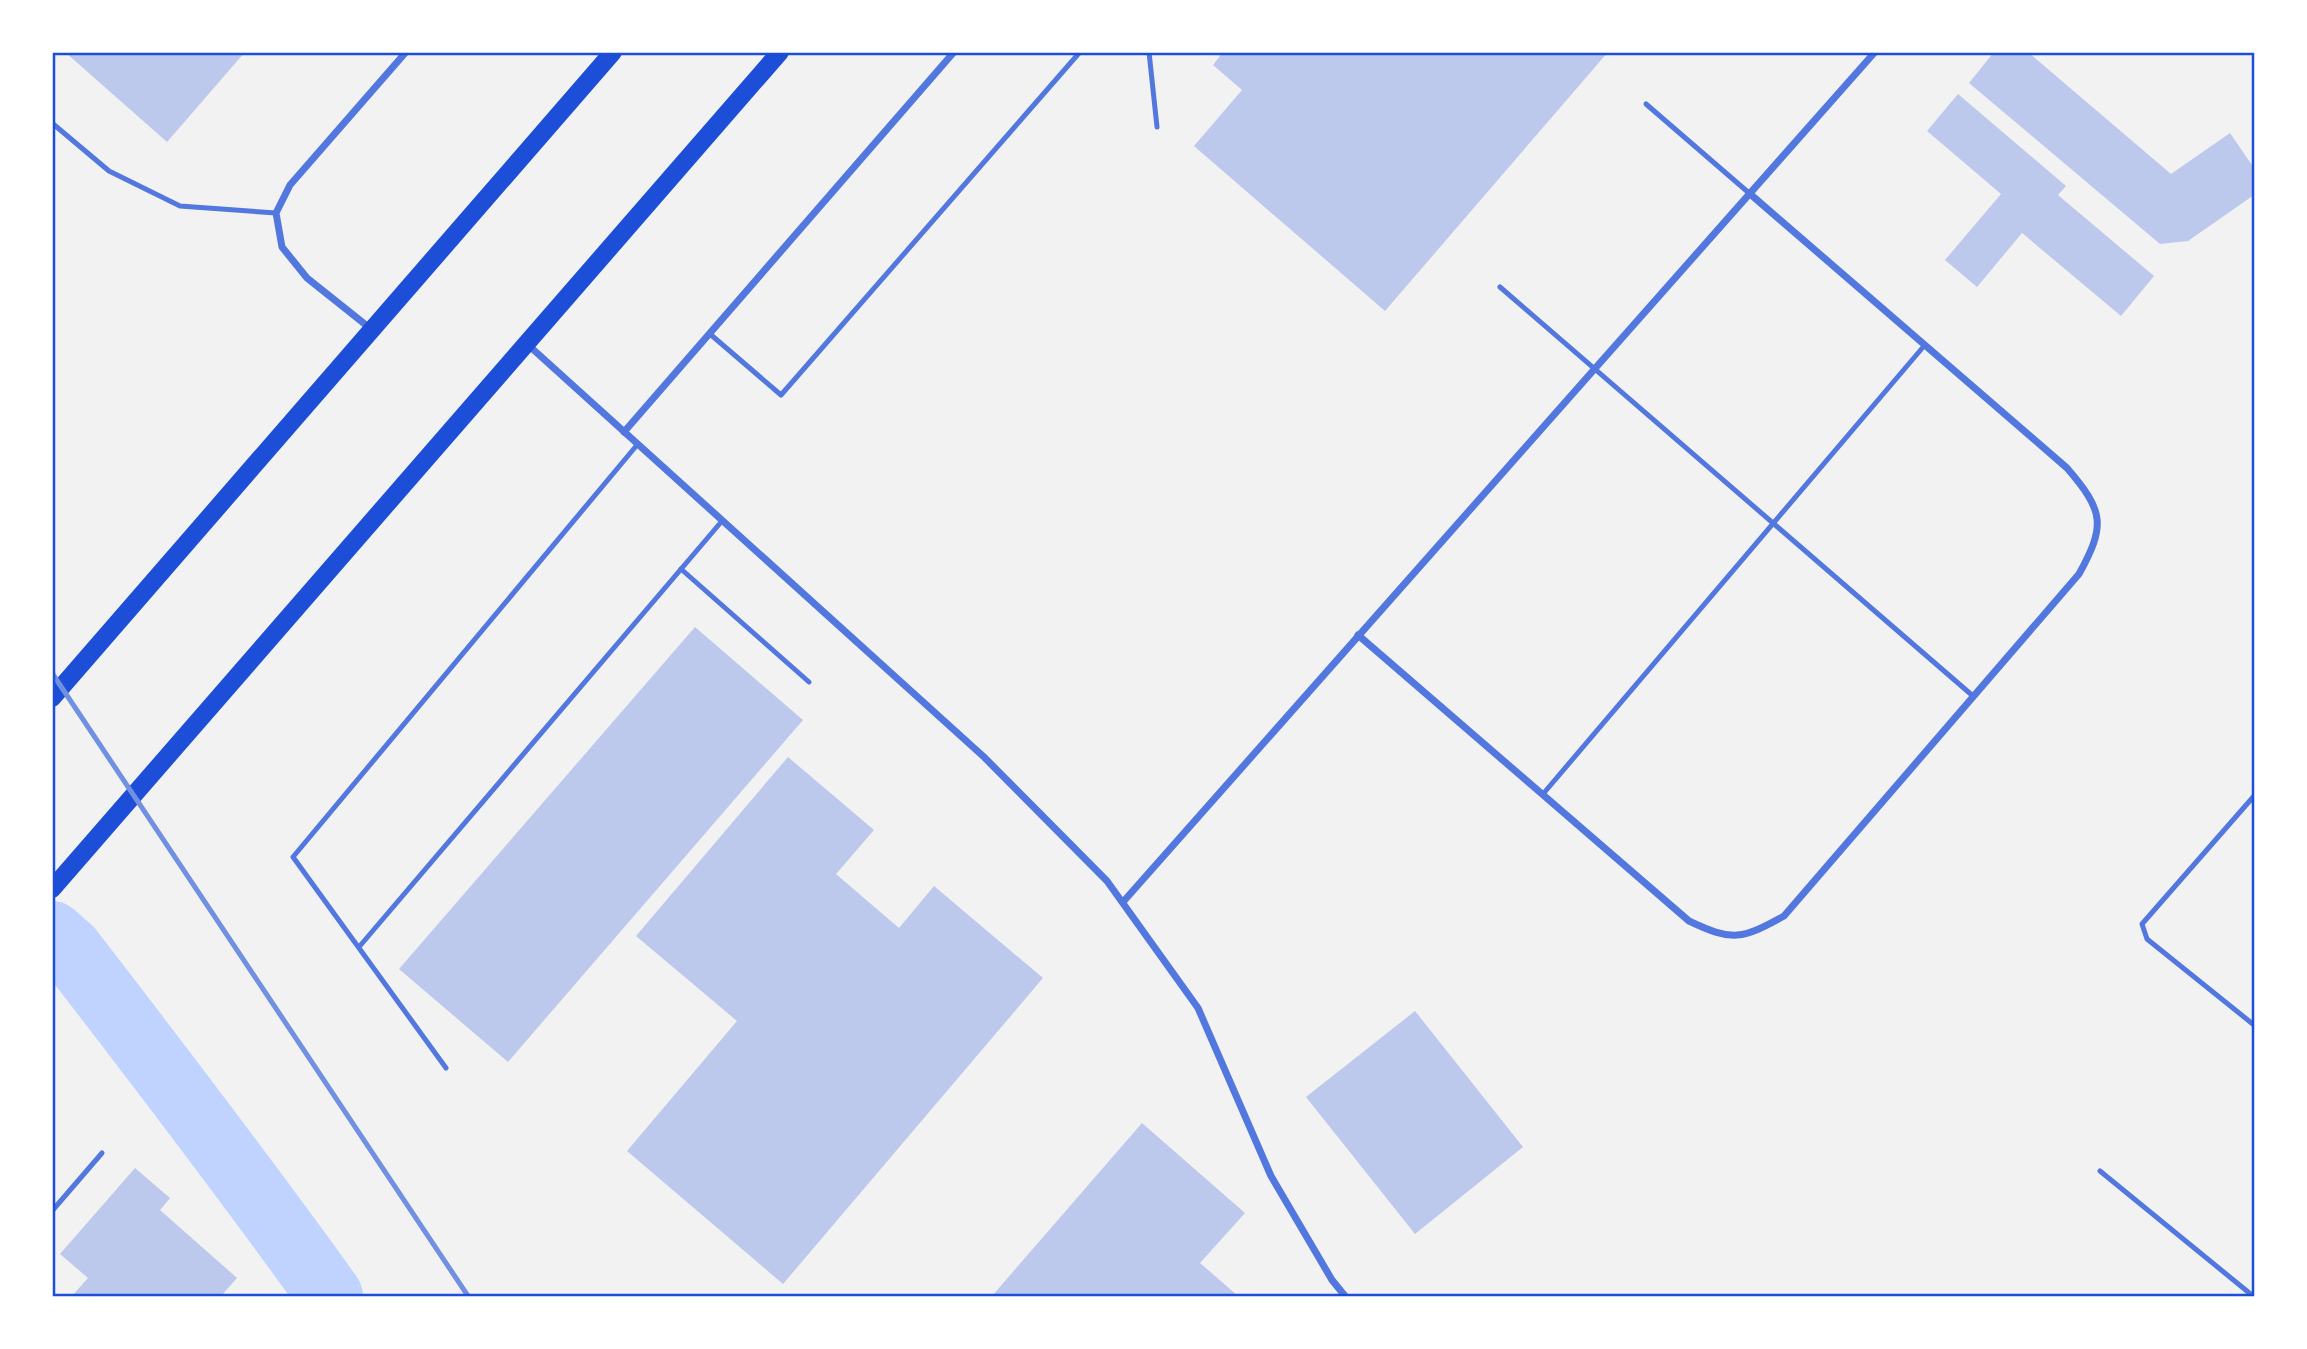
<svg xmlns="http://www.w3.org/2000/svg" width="2307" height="1349" viewBox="0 0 2307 1349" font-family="'PT Sans Narrow',sans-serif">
<rect width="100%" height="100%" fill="#f2f2f2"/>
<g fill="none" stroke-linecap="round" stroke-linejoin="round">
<!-- river -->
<path stroke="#bfd3fe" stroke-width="66" d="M52,934L70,950C158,1064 246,1179 330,1296"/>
</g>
<!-- building -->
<g fill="#bdc9ec">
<polygon points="65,52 245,52 167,142"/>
<polygon points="1223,52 1608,52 1385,311 1194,146 1242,90 1213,65"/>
<polygon points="1994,52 2028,52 2171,174 2230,133 2254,168 2254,195 2188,241 2160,244 1969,83"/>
<polygon points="1958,94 2066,186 2058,195 2154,276 2121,316 2022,233 1977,287 1945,260 2001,194 1927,131"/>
<polygon points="695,627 803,720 508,1062 399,969"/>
<polygon points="788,757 874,830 836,874 899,928 934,886 1043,978 783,1284 627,1151 737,1021 636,936"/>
<polygon points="1415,1011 1523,1147 1415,1234 1306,1097"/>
<polygon points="1142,1123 1245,1213 1200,1263 1238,1296 992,1296"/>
<polygon points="135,1168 170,1198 160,1210 237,1278 221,1296 72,1296 88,1278 60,1254"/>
</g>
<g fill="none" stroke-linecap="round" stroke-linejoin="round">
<!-- service -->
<g stroke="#5277de" stroke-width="5">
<polyline points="1149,52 1157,127"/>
<polyline points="1646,104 1749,193"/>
<polyline points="52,123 109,171 180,206 276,213"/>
<polyline points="1500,287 1973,696"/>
<polyline points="710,334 781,395 1080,52"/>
<polyline points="681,569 809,682"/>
<polyline points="1543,794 1924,346"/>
<polyline points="2254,796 2142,924 2147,939 2254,1025"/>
<polyline points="359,947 722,521"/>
<polyline points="446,1068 293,857 637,445"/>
<polyline points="2100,1171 2253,1296"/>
<polyline points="52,1211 102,1153"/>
</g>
<!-- minor -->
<g stroke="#5277de" stroke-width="7">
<polyline points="371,329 307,278 282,247 276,213 290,185 406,52"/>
<polyline points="526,343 984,757 1107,881 1198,1008 1271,1176 1332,1280 1345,1296"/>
<polyline points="624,432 954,52"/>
<path d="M1358,635L1689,921C1733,942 1742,939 1784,916L2079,574C2106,525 2104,511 2067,468L1749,193"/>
<polyline points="1123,902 1875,52"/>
</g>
<!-- primary -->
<g stroke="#1d4ed8" stroke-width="18">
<polyline points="52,698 613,52"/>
<polyline points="52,889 780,52"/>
</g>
<!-- rail -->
<polyline stroke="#7290e2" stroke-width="5" points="52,673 468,1296"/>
</g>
<!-- border -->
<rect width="2307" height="1349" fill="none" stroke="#ffffff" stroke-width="108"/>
<rect x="54" y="54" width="2199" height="1241" fill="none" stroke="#1d4ed8" stroke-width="2.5"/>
</svg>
